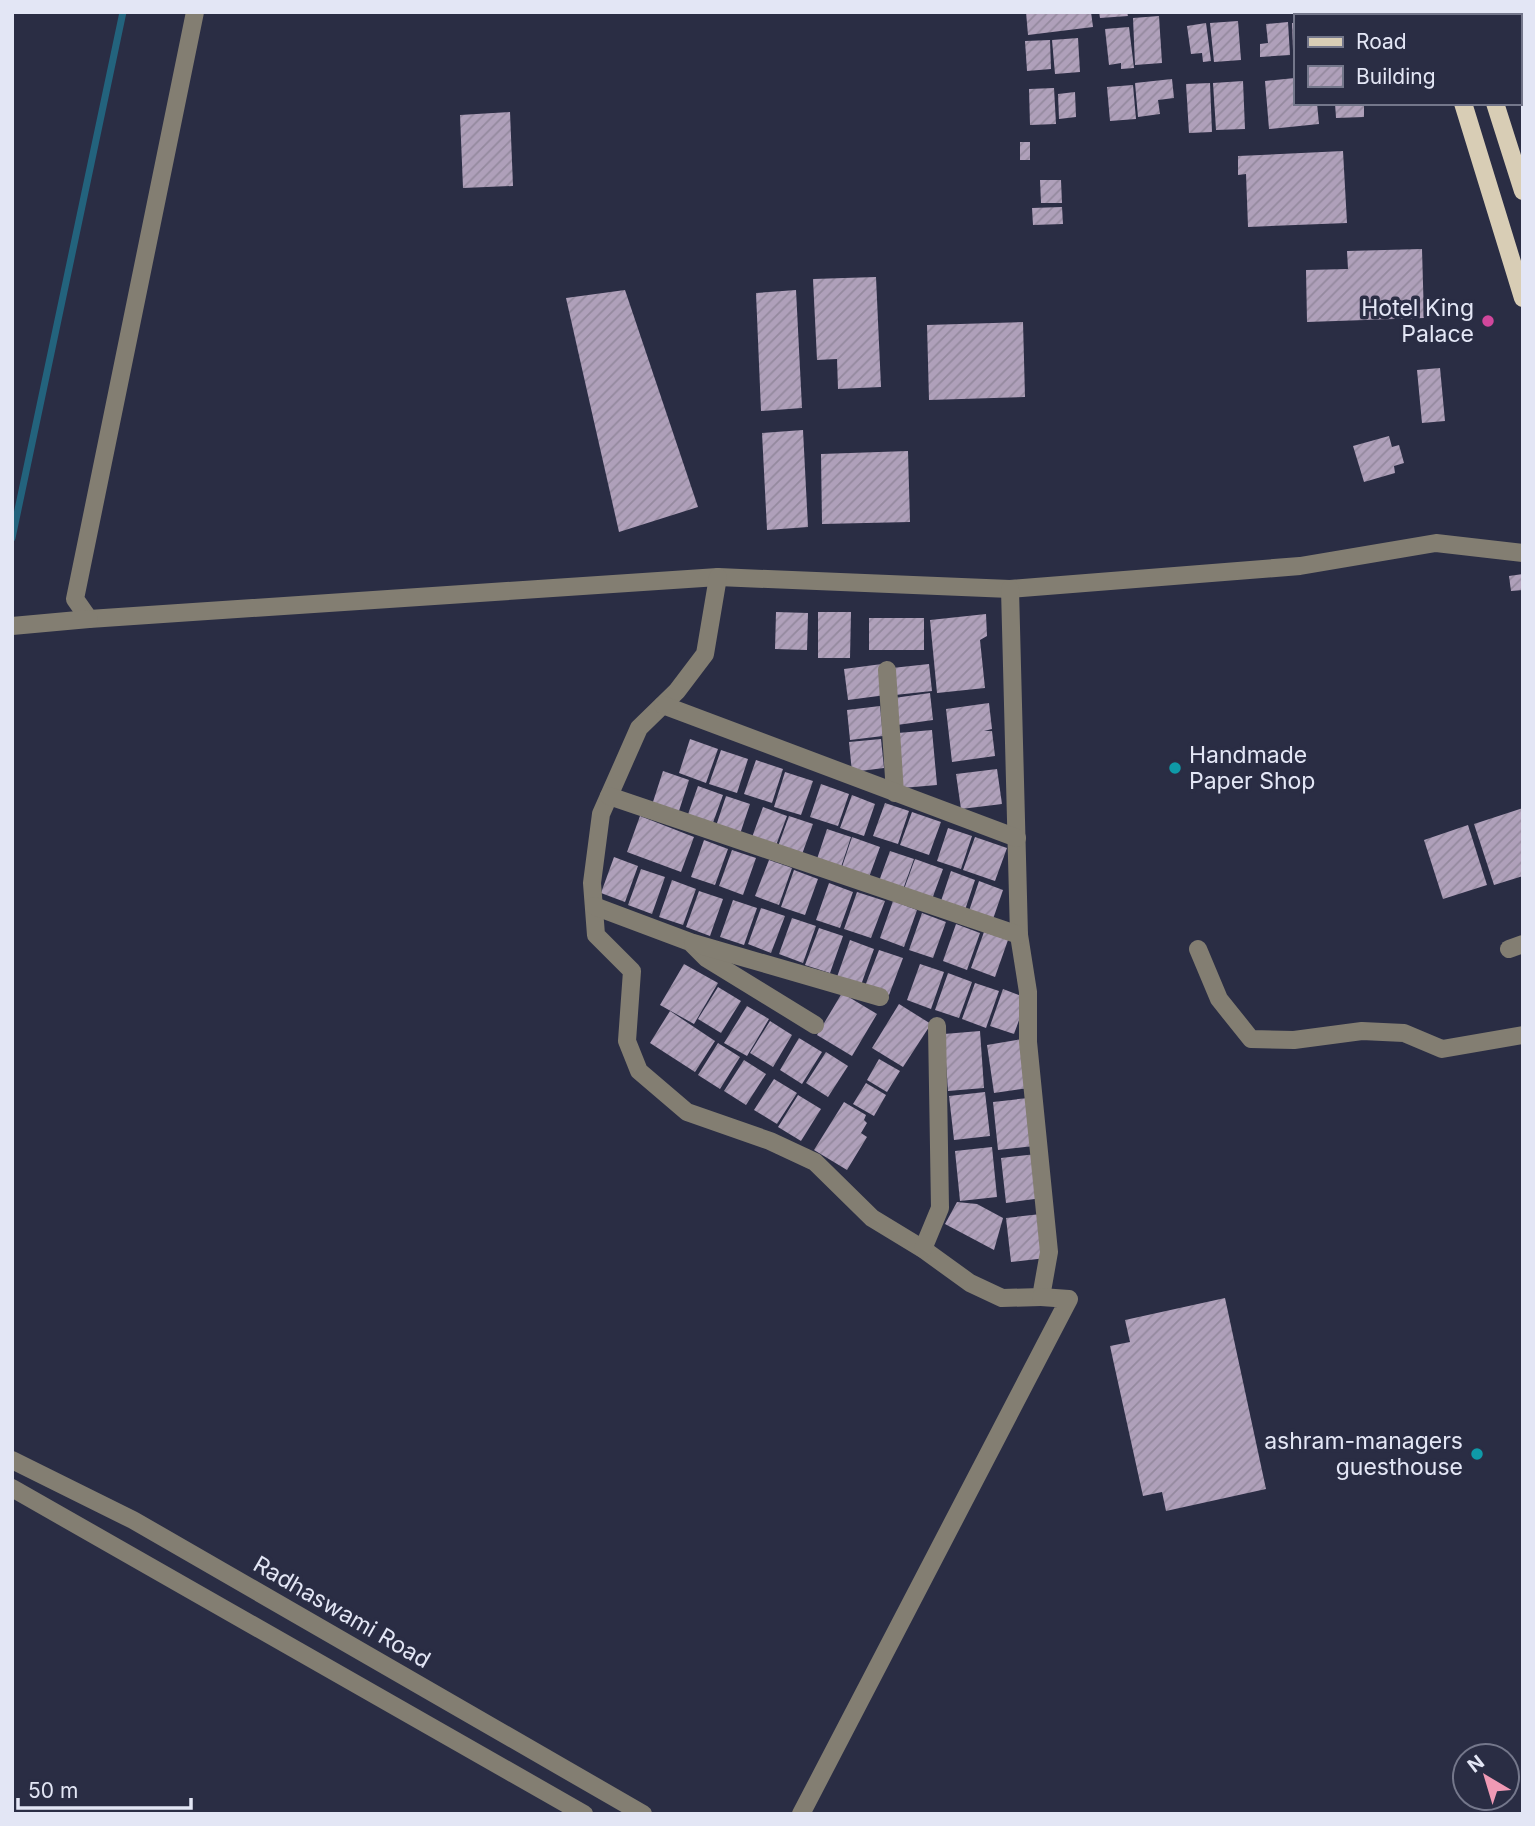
<svg xmlns="http://www.w3.org/2000/svg" width="1535" height="1826" viewBox="0 0 1535 1826" font-family="Inter,sans-serif">
<defs>
<pattern id="building-hatch" width="6" height="6" patternUnits="userSpaceOnUse" patternTransform="scale(1.75)"><rect width="6" height="6" fill="#afa0ba"/><path d="M-1 1l2-2M0 6l6-6M5 7l2-2" fill="none" stroke="#94899e"/></pattern>
</defs>
<rect width="100%" height="100%" fill="#2a2d44"/>
<g fill="none" stroke-linecap="round" stroke-linejoin="round">
<!-- stream -->
<polyline stroke="#23637d" stroke-width="7" points="12,538 123,12"/>
</g>
<!-- building -->
<g fill="url(#building-hatch)">
<polygon points="1026,12 1091,12 1093,27 1028,35"/>
<polygon points="1099,12 1127,12 1128,16 1100,18"/>
<polygon points="1159,16 1162,63 1135,65 1133,18"/>
<polygon points="1238,21 1241,60 1214,62 1210,23"/>
<polygon points="1288,22 1290,55 1260,57 1260,44 1268,43 1266,24"/>
<polygon points="1206,23 1211,61 1203,62 1202,53 1191,54 1187,26"/>
<polygon points="1292,23 1295,23 1295,50 1293,50"/>
<polygon points="1129,27 1134,68 1121,69 1121,63 1109,65 1105,29"/>
<polygon points="1078,38 1080,72 1055,74 1052,40"/>
<polygon points="1050,40 1051,69 1027,71 1025,41"/>
<polygon points="1295,78 1295,103 1317,103 1319,124 1269,129 1265,81"/>
<polygon points="1172,79 1174,98 1158,100 1160,114 1138,117 1135,83"/>
<polygon points="1243,81 1245,129 1216,130 1213,83"/>
<polygon points="1210,83 1212,132 1189,133 1186,84"/>
<polygon points="1133,85 1136,119 1110,121 1107,87"/>
<polygon points="1054,88 1056,124 1030,125 1029,89"/>
<polygon points="1075,92 1076,117 1059,119 1058,94"/>
<polygon points="1335,103 1364,103 1364,117 1336,118"/>
<polygon points="510,112 513,186 463,188 460,115"/>
<rect x="1020" y="142" width="10" height="18"/>
<polygon points="1343,151 1347,223 1248,227 1246,174 1238,175 1238,156"/>
<polygon points="1040,180 1061,180 1062,203 1041,203"/>
<polygon points="1062,207 1063,224 1033,225 1032,208"/>
<polygon points="1422,249 1424,318 1307,322 1306,270 1348,269 1347,251"/>
<polygon points="876,277 881,387 838,389 837,359 817,360 813,279"/>
<polygon points="625,290 698,507 619,532 566,298"/>
<polygon points="796,290 802,408 761,411 756,293"/>
<polygon points="1023,322 1025,397 929,400 927,325"/>
<polygon points="1440,368 1445,421 1422,423 1417,370"/>
<polygon points="803,430 808,527 767,530 762,433"/>
<polygon points="1389,436 1392,447 1399,445 1404,463 1394,466 1395,473 1364,482 1353,446"/>
<polygon points="908,451 910,522 822,524 821,454"/>
<polygon points="1523,574 1523,590 1511,591 1509,576"/>
<polygon points="776,612 808,613 807,650 775,649"/>
<polygon points="818,612 851,612 850,658 818,658"/>
<polygon points="986,614 987,636 980,640 985,688 937,693 930,620"/>
<rect x="869" y="618" width="55" height="32"/>
<polygon points="882,664 886,695 848,700 844,669"/>
<polygon points="929,664 932,691 895,695 892,668"/>
<polygon points="930,693 933,720 897,725 894,698"/>
<polygon points="989,703 992,729 984,731 992,731 995,756 952,762 946,709"/>
<polygon points="880,706 883,736 850,740 847,710"/>
<polygon points="932,730 937,785 902,788 898,733"/>
<polygon points="690,739 718,749 706,783 679,773"/>
<polygon points="881,739 884,768 852,772 849,742"/>
<polygon points="721,750 748,759 737,793 709,784"/>
<polygon points="756,760 783,769 772,803 744,794"/>
<polygon points="997,769 1002,804 961,809 956,774"/>
<polygon points="663,771 689,780 677,817 651,808"/>
<polygon points="785,772 813,781 801,815 774,807"/>
<polygon points="821,784 849,794 838,826 810,817"/>
<polygon points="698,786 723,795 711,828 686,820"/>
<polygon points="852,795 875,804 864,836 840,828"/>
<polygon points="726,796 750,804 739,837 715,829"/>
<polygon points="885,803 909,811 898,844 873,836"/>
<polygon points="763,807 787,816 775,848 751,840"/>
<polygon points="1523,808 1523,876 1494,885 1474,824"/>
<polygon points="912,812 941,822 929,855 900,845"/>
<polygon points="640,816 694,837 681,872 627,852"/>
<polygon points="789,816 813,824 801,857 777,849"/>
<polygon points="1468,825 1487,885 1443,899 1424,840"/>
<polygon points="948,828 972,836 961,869 937,861"/>
<polygon points="827,829 851,837 840,870 816,862"/>
<polygon points="852,837 880,847 868,880 841,870"/>
<polygon points="975,837 1007,848 995,881 963,870"/>
<polygon points="704,840 728,849 715,885 691,877"/>
<polygon points="732,850 756,858 743,895 719,886"/>
<polygon points="890,851 914,859 902,892 878,884"/>
<polygon points="614,857 638,866 625,902 601,893"/>
<polygon points="915,859 943,869 931,902 903,892"/>
<polygon points="769,860 792,868 779,905 755,896"/>
<polygon points="641,869 665,877 652,914 628,905"/>
<polygon points="794,870 818,879 805,915 781,907"/>
<polygon points="951,871 975,880 964,913 940,904"/>
<polygon points="672,880 696,889 683,925 659,917"/>
<polygon points="979,881 1003,890 992,922 968,914"/>
<polygon points="829,883 853,892 840,928 816,920"/>
<polygon points="699,891 723,899 710,936 686,927"/>
<polygon points="857,892 885,901 871,938 844,929"/>
<polygon points="733,900 757,908 744,945 720,937"/>
<polygon points="893,901 917,910 904,947 880,938"/>
<polygon points="761,908 785,916 771,953 748,944"/>
<polygon points="922,913 946,922 933,958 909,950"/>
<polygon points="792,918 816,926 803,963 779,954"/>
<polygon points="956,924 980,933 967,970 943,961"/>
<polygon points="819,928 843,936 830,973 805,965"/>
<polygon points="984,932 1008,940 995,977 971,968"/>
<polygon points="850,940 874,949 861,985 837,977"/>
<polygon points="879,950 903,958 889,995 865,986"/>
<polygon points="684,964 718,983 694,1024 660,1005"/>
<polygon points="920,964 944,972 931,1009 907,1000"/>
<polygon points="948,973 972,982 959,1018 935,1010"/>
<polygon points="975,983 999,991 986,1028 962,1019"/>
<polygon points="718,987 741,1001 721,1033 698,1019"/>
<polygon points="1003,989 1027,998 1014,1034 990,1026"/>
<polygon points="842,993 877,1014 852,1056 817,1035"/>
<polygon points="899,1004 931,1024 903,1067 872,1048"/>
<polygon points="747,1006 769,1019 747,1056 724,1043"/>
<polygon points="670,1011 715,1041 695,1072 650,1043"/>
<polygon points="770,1021 792,1035 773,1067 750,1053"/>
<polygon points="980,1031 984,1088 948,1091 944,1034"/>
<polygon points="799,1038 822,1052 802,1084 780,1070"/>
<polygon points="1022,1039 1029,1088 994,1093 987,1045"/>
<polygon points="718,1043 740,1057 720,1089 698,1075"/>
<polygon points="826,1052 848,1066 828,1097 806,1083"/>
<polygon points="879,1059 900,1071 887,1092 867,1080"/>
<polygon points="744,1060 766,1074 746,1105 724,1091"/>
<polygon points="774,1079 797,1093 777,1124 754,1110"/>
<polygon points="866,1083 886,1095 874,1116 853,1104"/>
<polygon points="985,1092 990,1136 954,1140 949,1096"/>
<polygon points="798,1095 821,1109 801,1141 778,1127"/>
<polygon points="1028,1098 1034,1146 998,1150 993,1102"/>
<polygon points="844,1102 866,1115 864,1120 867,1123 861,1133 867,1137 847,1170 814,1150"/>
<polygon points="992,1147 997,1197 960,1201 955,1151"/>
<polygon points="1037,1154 1042,1198 1006,1203 1001,1158"/>
<polygon points="957,1202 977,1204 1003,1218 994,1250 945,1224"/>
<polygon points="1041,1214 1046,1258 1011,1262 1006,1218"/>
<polygon points="1225,1298 1266,1489 1166,1511 1162,1492 1143,1496 1110,1346 1130,1342 1125,1320"/>
</g>
<g fill="none" stroke-linecap="round" stroke-linejoin="round">
<!-- minor -->
<g stroke="#837e72" stroke-width="18">
<polyline points="195,12 75,599 89,619 718,577 1010,589 1300,566 1436,543 1523,553"/>
<polyline points="1519,57 1523,57"/>
<polyline points="718,577 705,654 677,691 639,728 601,814 592,883 596,935 632,971 627,1041 639,1071 687,1112 770,1141 815,1162 872,1218 923,1249 970,1283 1002,1298 1041,1297 1049,1252 1028,1042 1028,992 1019,935 1010,589"/>
<polyline points="12,626 89,619"/>
<polyline points="887,670 895,793"/>
<polyline points="663,705 1017,838"/>
<polyline points="609,796 1019,935"/>
<polyline points="594,906 690,942 706,958 815,1025"/>
<polyline points="693,943 880,997"/>
<polyline points="1198,949 1219,999 1251,1039 1294,1040 1362,1031 1404,1033 1442,1049 1523,1035"/>
<polyline points="1509,949 1523,944"/>
<polyline points="923,1249 940,1208 937,1026"/>
<polyline points="12,1460 133,1520 643,1814"/>
<polyline points="12,1488 584,1814"/>
<polyline points="801,1814 1069,1299 1041,1297"/>
</g>
<!-- major -->
<g stroke="#d8cdb5" stroke-width="18">
<polyline points="1440,12 1441,16"/>
<polyline points="1472,12 1473,16"/>
<polyline points="1463,103 1523,298"/>
<polyline points="1495,103 1523,191"/>
</g>
</g>
<!-- markers -->
<circle fill="#d1479c" stroke="#2a2d44" stroke-width="2.5" cx="1488" cy="321" r="7"/>
<g fill="#0f9aa8" stroke="#2a2d44" stroke-width="2.5">
<circle cx="1175" cy="768" r="7"/>
<circle cx="1477" cy="1454" r="7"/>
</g>
<g text-anchor="middle" dominant-baseline="central" stroke-width="7" stroke-linejoin="round" paint-order="stroke">
<!-- poi labels -->
<g font-size="23" fill="#e3e6f5" stroke="#2a2d44" text-anchor="end">
<text x="1474" y="308">Hotel King<tspan x="1474" dy="26">Palace</tspan></text>
<text x="1189" y="755" text-anchor="start">Handmade<tspan x="1189" dy="26">Paper Shop</tspan></text>
<text x="1463" y="1441">ashram-managers<tspan x="1463" dy="26">guesthouse</tspan></text>
</g>
<!-- street labels -->
<g font-size="23" fill="#e3e6f5" stroke="#2a2d44">
<text transform="translate(342 1612) rotate(30)">Radhaswami Road</text>
</g>
</g>
<!-- border -->
<rect width="1535" height="1826" fill="none" stroke="#e3e6f5" stroke-width="28"/>
<!-- legend -->
<rect x="1294" y="14" width="228" height="91" fill="#2a2d44" stroke="#74778b" stroke-width="2"/>
<rect x="1308" y="37" width="35" height="10" fill="#d8cdb5" stroke="#74778b" stroke-width="2"/>
<text x="1356" y="49" font-size="21" fill="#e3e6f5">Road</text>
<rect x="1308" y="66" width="35" height="21" fill="url(#building-hatch)" stroke="#74778b" stroke-width="2"/>
<text x="1356" y="84" font-size="21" fill="#e3e6f5">Building</text>
<!-- north arrow -->
<g transform="translate(1486 1777) rotate(322)"><circle r="33" fill="#2a2d44" stroke="#74778b" stroke-width="2"/>
<path d="M0-5L12 26L0 18L-12 26Z" fill="#f09ab5"/>
<text y="-10" font-size="19" font-weight="bold" text-anchor="middle" fill="#e3e6f5">N</text>
</g>
<!-- scale -->
<path d="M18 1798v10h173v-10" fill="none" stroke="#e3e6f5" stroke-width="3.5"/>
<text x="28" y="1798" font-size="21" fill="#e3e6f5" stroke="#2a2d44" stroke-width="5" paint-order="stroke">50 m</text>
</svg>
